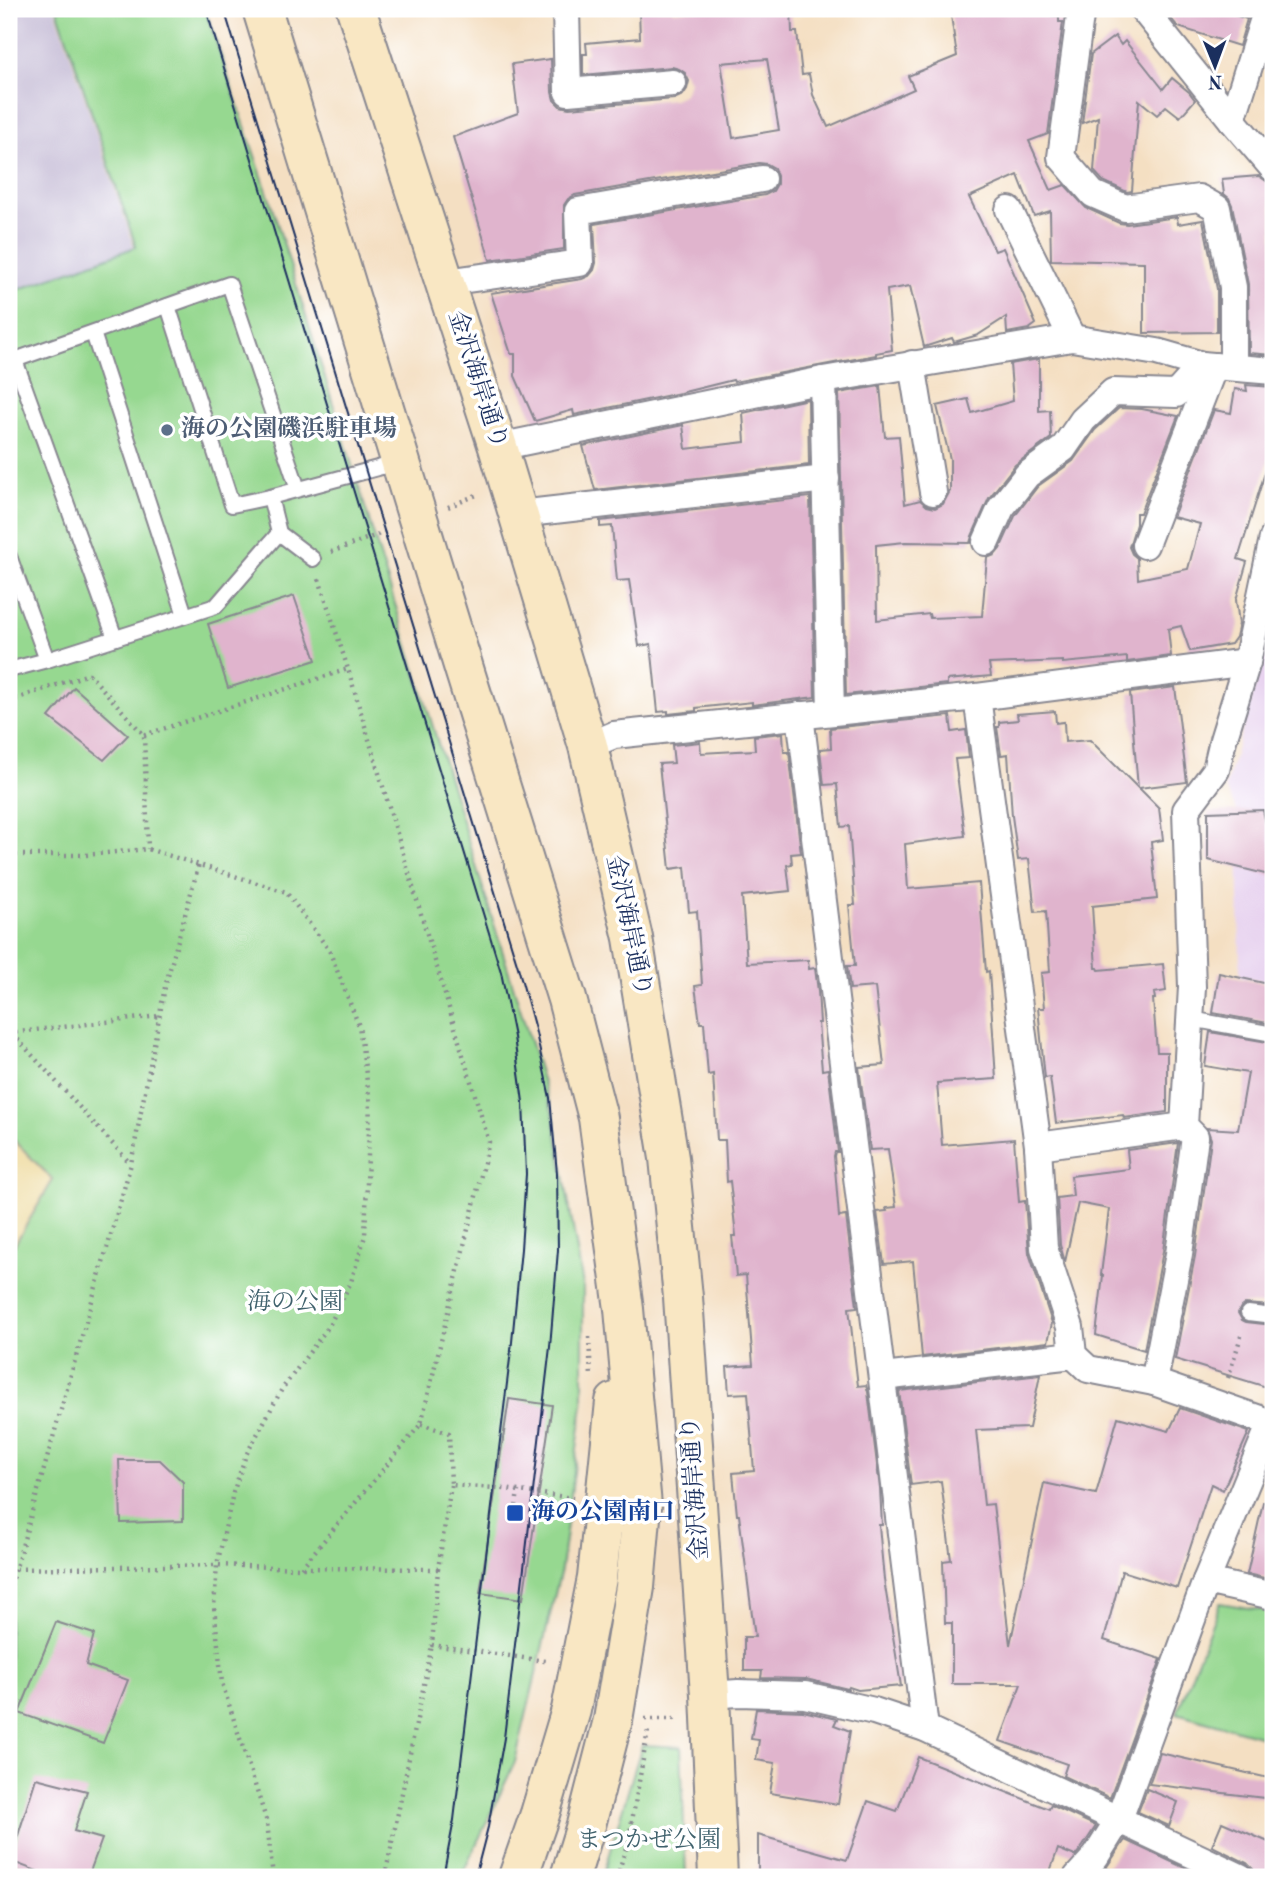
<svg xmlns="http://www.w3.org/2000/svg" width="1282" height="1886" viewBox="0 0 1282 1886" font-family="'Old Standard TT','Noto Serif JP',serif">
<rect width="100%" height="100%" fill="#fff"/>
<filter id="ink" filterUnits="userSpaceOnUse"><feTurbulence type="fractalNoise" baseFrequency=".0143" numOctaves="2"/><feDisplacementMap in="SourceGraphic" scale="14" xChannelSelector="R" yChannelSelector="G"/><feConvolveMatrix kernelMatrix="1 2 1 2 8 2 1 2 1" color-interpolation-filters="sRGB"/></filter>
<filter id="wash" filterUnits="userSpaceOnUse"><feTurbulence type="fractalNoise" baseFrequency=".00686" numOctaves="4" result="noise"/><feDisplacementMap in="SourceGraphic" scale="28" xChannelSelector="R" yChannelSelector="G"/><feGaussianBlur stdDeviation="1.57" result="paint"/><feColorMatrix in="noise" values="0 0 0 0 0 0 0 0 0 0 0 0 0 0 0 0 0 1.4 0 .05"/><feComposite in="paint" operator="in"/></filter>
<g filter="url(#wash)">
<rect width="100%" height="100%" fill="#f4dfc2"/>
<!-- built -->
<polygon fill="#e7d2ef" points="1273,606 1273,983 1240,976 1238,813 1225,788 1263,659"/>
<!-- industrial -->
<polygon fill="#c8bfd8" points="9,9 55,9 139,262 9,305"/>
<!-- green -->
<g fill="#96d890" stroke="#588477" stroke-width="2">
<polygon points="57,9 205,9 270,200 554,1118 583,1285 583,1404 561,1569 515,1762 461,1877 9,1877 9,293 136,247"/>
<polygon points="1220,1603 1273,1612 1273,1740 1177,1713"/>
<polygon points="642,1745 681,1747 686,1877 602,1877"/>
</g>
<!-- sand -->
<polygon fill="#eeda9e" stroke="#84847e" stroke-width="2" points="9,1135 53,1180 9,1254"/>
<g id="blocks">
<!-- building -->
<g fill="#e0b4cd" fill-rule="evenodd">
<path d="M639,9H672L673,11L704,9H791L792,32H797L802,75L809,74L813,95L828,127L914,89L908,76L957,56L950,9H983V11H1011L1059,16V22H1063L1048,134L1029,141L1051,190L1065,185L1086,208L1119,223L1127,224L1177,217L1178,224L1203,220L1217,289V332L1144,333V262L1051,260L1050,211L1034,216L1018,175L969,197L995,251L1003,248L1036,324L1029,329L1007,333L1006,317L978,335L954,342L952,338L924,347L910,286L887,290L892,350L876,353V355L734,382L733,380L680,393L574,415L573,410L535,421L515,376V354H511L491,293L582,279L589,276L594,270L596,263L594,224L765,195L773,191L777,184V176L774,168L767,164L759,163L575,195L568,199L564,205V249L490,260L453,137L518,113L512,64L551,59L552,92L554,100L560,106L569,108L674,99L683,95L687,89L689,81L685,73L679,69L672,67L583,75V54H587L586,43L640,38ZM767,59L779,130L733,138L721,63Z"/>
<polygon points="1163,9 1215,9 1247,19 1239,46 1178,27"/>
<polygon points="1115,36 1121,45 1125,41 1163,89 1172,78 1189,92 1195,100 1180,117 1166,106 1157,115 1139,100 1132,191 1127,192 1103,181 1094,171 1098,117 1082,123 1091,54"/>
<polygon points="1259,176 1269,183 1273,228 1273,355 1249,353 1248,284 1232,205 1229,198 1224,194 1222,179"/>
<polygon points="1039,359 1039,411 1050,410 1051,438 1015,465 989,498 972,536 970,543 905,542 876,545 877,620 929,614 930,618 982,616 987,558 995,555 1000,549 1015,516 1038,486 1073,461 1095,430 1119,408 1142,409 1178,416 1140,513 1136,513 1136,524 1129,547 1132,554 1137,558 1138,579 1188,569 1200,524 1173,517 1214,410 1231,413 1235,389 1247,391 1246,385 1273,387 1273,447 1238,559 1247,562 1236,600 1239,624 1236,637 1231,644 1190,651 1181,626 1168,629 1171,656 1127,662 1127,657 1063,663 1063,661 989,664 991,676 947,680 947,684 846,695 839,393 880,386 885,437 899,436 905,504 920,500 927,506 935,508 943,504 950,491 950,459 937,406 968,399 972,413 1013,401 1010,364"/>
<polygon points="808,399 809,465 595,490 583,446 683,425 686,449 745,442 743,413"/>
<polygon points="810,497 815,697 752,705 752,702 696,708 696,711 668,714 668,711 658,712 651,644 639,646 629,580 617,581 612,526 600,527 600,521"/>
<polygon points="294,596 316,660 228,688 208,624"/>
<polygon points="74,687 128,735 104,760 49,717"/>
<polygon points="1175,687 1187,782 1139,788 1159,808 1163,840 1151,842 1157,899 1092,906 1096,968 1098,968 1099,970 1163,964 1166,991 1154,993 1155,999 1153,999 1157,1052 1167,1052 1167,1112 1124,1118 1123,1115 1056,1123 1050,1077 1045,1078 1038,1008 1044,1008 1041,973 1050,972 1046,911 1035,912 1029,859 1018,860 1012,816 1008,754 1001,755 997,727 999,727 999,722 1018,720 1017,714 1055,711 1056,723 1064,722 1065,742 1090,740 1138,788 1130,693"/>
<polygon points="950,716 952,732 966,730 969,758 955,759 965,836 905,844 908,889 979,883 986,972 989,971 996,1079 937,1083 942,1145 1014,1139 1019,1202 1025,1201 1029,1253 1052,1323 1048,1342 922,1357 913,1261 884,1264 877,1212 887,1211 886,1208 896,1207 888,1149 870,1150 859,1067 884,1065 875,987 850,989 847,966 855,966 849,905 855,905 849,826 841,827 837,784 824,785 820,749 831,748 830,728"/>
<polygon points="783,733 784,752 789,752 801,853 791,854 792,864 787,865 790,891 742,896 747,963 808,960 809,969 815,968 818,991 820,1023 818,1023 822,1070 828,1069 838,1152 835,1152 834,1156 839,1217 846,1216 857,1307 849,1308 858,1386 866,1385 868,1392 880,1489 882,1525 879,1525 884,1580 901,1686 858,1690 849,1687 848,1689 806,1679 761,1678 762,1671 744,1671 744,1637 755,1637 739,1515 737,1515 733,1473 754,1471 748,1393 729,1394 727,1367 753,1365 746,1275 736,1276 732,1236 736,1236 730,1181 727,1182 725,1140 717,1140 713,1074 708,1075 704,1023 700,1023 695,986 702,985 697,911 689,912 685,867 670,869 659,764 674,763 672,745 700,742 701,753 755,750 754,736"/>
<polygon points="1263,810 1273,855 1273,876 1208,860 1208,812"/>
<polygon points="1219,973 1273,985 1273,1024 1213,1013"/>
<polygon points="1210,1032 1273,1043 1273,1306 1245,1304 1241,1307 1238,1313 1242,1320 1246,1322 1273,1325 1273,1389 1175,1359 1195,1256 1211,1139 1207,1128 1238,1130 1248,1073 1205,1066"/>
<polygon points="1178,1143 1163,1251 1144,1350 1096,1335 1103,1275 1101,1275 1109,1209 1078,1203 1065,1262 1060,1245 1057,1198 1073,1196 1071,1176 1129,1169 1127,1150"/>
<polygon points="1040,1375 1029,1428 976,1430 984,1505 993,1504 1010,1645 1044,1483 1096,1494 1118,1417 1169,1431 1180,1408 1249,1432 1223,1490 1211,1484 1177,1588 1122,1571 1104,1640 1161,1659 1110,1798 1063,1776 1067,1764 1000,1741 1021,1684 952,1684 952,1623 945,1623 943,1561 951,1560 941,1481 911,1485 899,1391"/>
<polygon points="509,1399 552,1405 523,1599 480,1593"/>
<polygon points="119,1460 160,1460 183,1482 183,1521 121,1523"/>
<polygon points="1263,1502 1273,1503 1273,1580 1247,1574"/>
<polygon points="56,1622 94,1634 86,1665 128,1680 103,1743 19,1713"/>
<polygon points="756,1709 803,1711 837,1719 834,1725 850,1731 838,1804 770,1793 775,1763 756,1760 759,1740 751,1739"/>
<polygon points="1160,1753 1273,1779 1273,1799 1149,1784"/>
<polygon points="918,1757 1049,1809 1051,1805 1096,1826 1083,1846 1075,1856 1058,1849 1048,1877 758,1877 758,1835 847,1860 868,1801 897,1811"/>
<polygon points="36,1778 87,1791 74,1831 102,1839 88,1877 35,1877 37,1871 10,1861"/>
<polygon points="1147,1789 1178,1802 1169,1826 1138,1812"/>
<polygon points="1222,1822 1273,1844 1273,1877 1256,1877 1253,1869 1247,1863 1212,1846"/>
<polygon points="1125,1840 1204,1877 1108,1877 1111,1870 1106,1868"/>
</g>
</g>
</g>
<g filter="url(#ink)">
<use href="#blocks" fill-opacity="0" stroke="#888790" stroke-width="2"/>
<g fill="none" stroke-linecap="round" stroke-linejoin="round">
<!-- lane casing -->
<g stroke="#888790" stroke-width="18">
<g id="lane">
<polyline points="168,306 232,505 270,497 279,533 313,559"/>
<polyline points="93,333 185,615"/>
<polyline points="15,360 115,638"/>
<polyline points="9,362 229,284 298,489"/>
<polyline points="270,497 400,462"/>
<polyline points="9,556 47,660"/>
<polyline points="9,670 47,660 216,606 279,533"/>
<polyline points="1191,1019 1273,1034"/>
<polyline points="1248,1313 1273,1316"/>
</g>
</g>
<!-- street casing -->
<g stroke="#888790" stroke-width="30">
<g id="street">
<polyline points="566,9 568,92 673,83"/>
<polyline points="1081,9 1061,157 1093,194 1125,208 1199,198 1217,208 1233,287 1233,366"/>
<polyline points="1143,9 1232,120 1273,168"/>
<polyline points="1232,120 1267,9"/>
<polyline points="1009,210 1072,338"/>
<polyline points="446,282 580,263 578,211 762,179"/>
<polyline points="912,364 933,492"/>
<polyline points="823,380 831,712"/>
<polyline points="498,447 823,380 1072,338 1157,352 1202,365 1273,371"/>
<polyline points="519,514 826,479"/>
<polyline points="986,542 1001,508 1027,475 1063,449 1083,420 1113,392 1176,394 1202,365"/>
<polyline points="1145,545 1214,366"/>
<polyline points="977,697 1038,1146 1044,1248 1070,1327 1073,1355 1088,1369 1154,1382 1271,1423 1273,1422"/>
<polyline points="800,715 925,1728"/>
<polyline points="588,746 614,735 977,697 1247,662"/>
<polyline points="1038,1146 1184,1126"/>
<polyline points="883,1377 1073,1355"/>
<polyline points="1154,1382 1179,1254 1195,1137 1184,1126 1192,987 1186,810 1216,770 1223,740 1247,662 1273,538"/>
<polyline points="1206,1581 1273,1596"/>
<polyline points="710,1695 738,1693 805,1695 874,1711 925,1728 1240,1877"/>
<polyline points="1077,1877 1096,1856 1119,1819 1206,1581 1271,1423"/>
</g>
</g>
<!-- secondary casing -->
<g stroke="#888790" stroke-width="42">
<g id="secondary">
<polyline points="262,9 465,672 567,999 598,1118 624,1309 642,1506 635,1587 613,1720 586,1825 570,1877"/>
<polyline points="356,9 498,447 588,746 633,938 669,1158 683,1297 710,1695 718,1877"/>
<polyline points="518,1877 540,1814 571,1710 597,1578 615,1402"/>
</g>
</g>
<!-- path -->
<g stroke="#888790" stroke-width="4.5" stroke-dasharray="2 5" stroke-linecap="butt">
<polyline points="448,507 479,494"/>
<polyline points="331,552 388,531"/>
<polyline points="319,579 348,669"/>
<polyline points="9,701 89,674 144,735 148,849"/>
<polyline points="144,735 348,669 489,1142 421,1424 301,1568"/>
<polyline points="9,855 85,855 148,849 286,892 329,950 359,1026 370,1102 365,1236 351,1282 329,1326 282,1389 246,1455 233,1493 217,1565 214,1607 222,1683 267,1822 273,1877"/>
<polyline points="9,1033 159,1016"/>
<polyline points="13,1034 130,1163"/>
<polyline points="589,1337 591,1377"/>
<polyline points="1228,1378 1242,1333"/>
<polyline points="421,1424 449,1433 451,1485 496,1488 573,1498"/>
<polyline points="451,1485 438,1569 432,1645 545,1661"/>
<polyline points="516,1506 518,1491"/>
<polyline points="16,1569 217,1565 301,1568 438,1569"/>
<polyline points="9,1592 131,1164 165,987 199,864"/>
<polyline points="645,1719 674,1719 677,1716"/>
<polyline points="385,1877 432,1645"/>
<polyline points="617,1877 629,1838 648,1731"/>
</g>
<!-- lane -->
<use href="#lane" stroke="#fff" stroke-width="14"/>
<!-- street -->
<use href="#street" stroke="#fff" stroke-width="26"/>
<!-- secondary -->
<use href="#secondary" stroke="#f9e7c3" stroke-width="38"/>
<!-- tram -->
<g stroke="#1b2f5e" stroke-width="2">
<polyline points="206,9 501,972 514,1037 523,1102 526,1174 521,1249 512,1342 454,1820 443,1877"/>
<polyline points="224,9 518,967 536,1033 550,1098 557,1173 558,1250 550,1347 504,1738 488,1827 475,1877"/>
</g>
</g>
</g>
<!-- markers -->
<circle fill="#5c6f8a" stroke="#fff" stroke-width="2.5" cx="167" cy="430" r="7"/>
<rect fill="#1a4fb4" stroke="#fff" stroke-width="2.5" x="506" y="1504" width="18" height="18" rx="3.5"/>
<g text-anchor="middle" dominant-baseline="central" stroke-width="7" stroke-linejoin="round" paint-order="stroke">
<!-- street labels -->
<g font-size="24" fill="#1b2f5e" stroke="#fff">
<text transform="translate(477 380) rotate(72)">金沢海岸通り</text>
<text transform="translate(628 926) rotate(78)">金沢海岸通り</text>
<text transform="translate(696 1488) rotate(-94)">金沢海岸通り</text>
</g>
<!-- service labels -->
<g font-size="24" font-weight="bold" fill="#4e5e75" stroke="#fff" text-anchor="start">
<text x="181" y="430">海の公園磯浜駐車場</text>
</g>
<!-- park labels -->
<g font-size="24" fill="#40626d" stroke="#fff">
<text x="295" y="1303">海の公園</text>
<text x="649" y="1841">まつかぜ公園</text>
</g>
<!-- transit labels -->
<g font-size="24" font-weight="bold" fill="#164399" stroke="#fff" text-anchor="start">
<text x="531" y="1513">海の公園南口</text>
</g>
</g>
<!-- margin -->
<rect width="1282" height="1886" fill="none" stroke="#fff" stroke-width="35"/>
<!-- north arrow -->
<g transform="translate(1215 66) rotate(179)" stroke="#ffffff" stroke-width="5" paint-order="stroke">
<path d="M0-5L12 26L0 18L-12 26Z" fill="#1b2f5e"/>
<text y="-10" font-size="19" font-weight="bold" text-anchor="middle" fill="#1b2f5e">N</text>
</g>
</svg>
